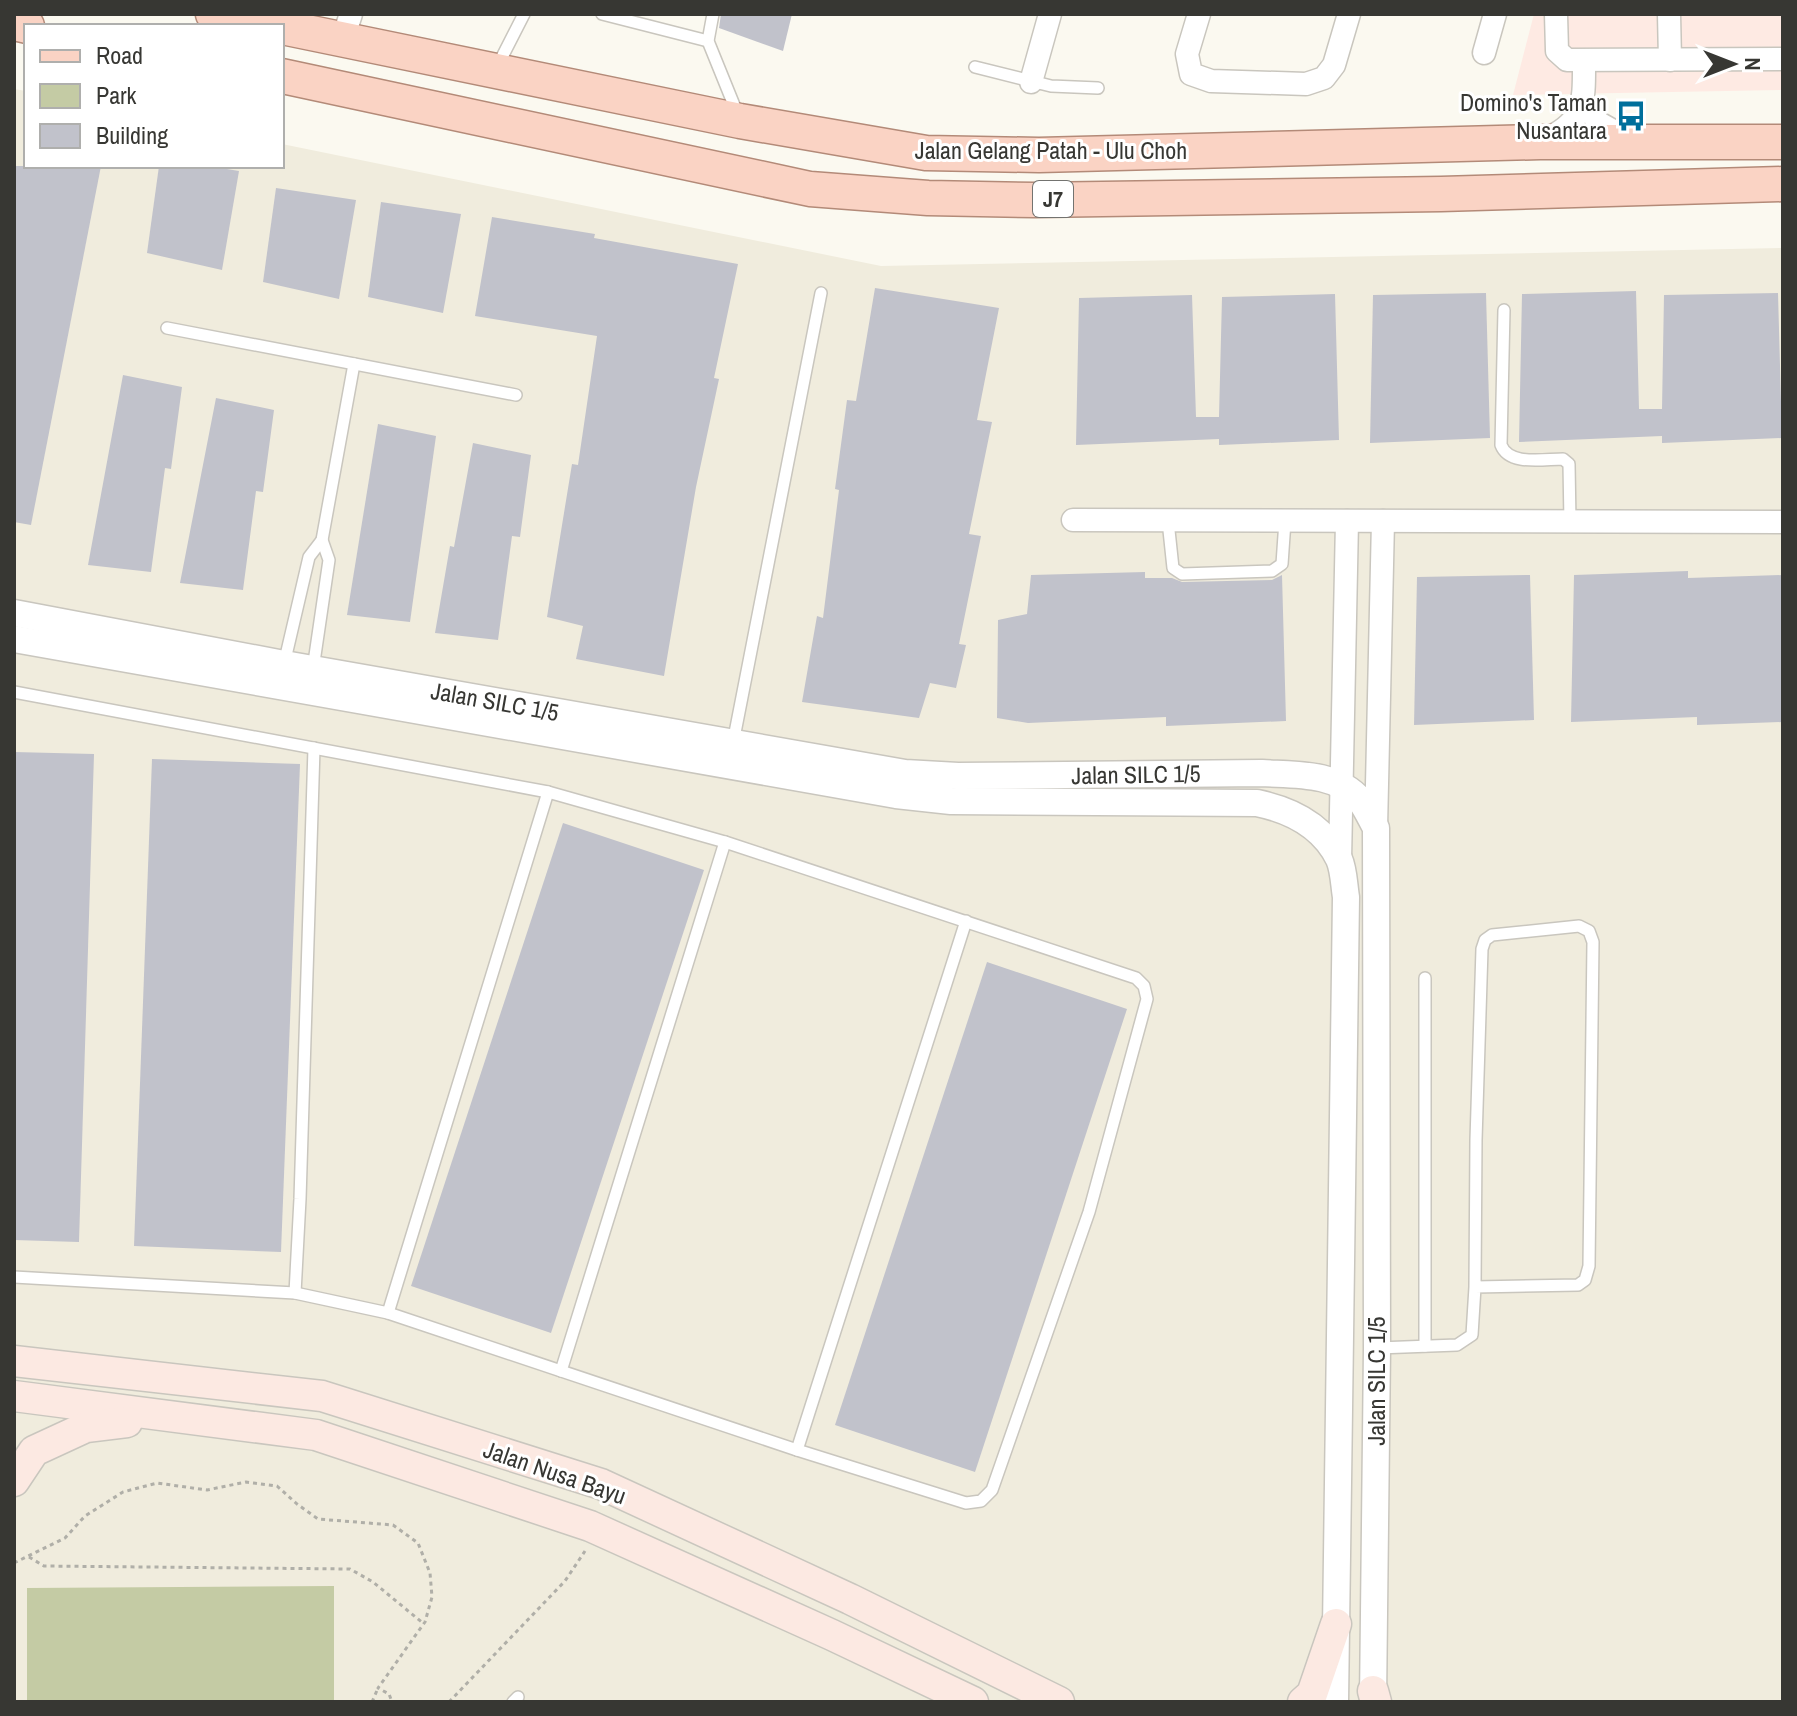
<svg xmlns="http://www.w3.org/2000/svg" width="1797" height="1716" viewBox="0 0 1797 1716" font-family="'Archivo Narrow',sans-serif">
<rect width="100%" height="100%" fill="#fbf9f0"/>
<!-- commercial -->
<polygon fill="#feeae3" points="1534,14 1783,14 1783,90 1513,95"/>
<!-- built -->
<polygon fill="#f0ecdd" points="14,89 26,91 26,166 282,166 282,144 881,266 1783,248 1783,1702 14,1702"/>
<!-- green -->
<polygon fill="#c4cba4" points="334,1586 334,1702 27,1702 27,1588"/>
<!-- building -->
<g fill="#c1c2cb">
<polygon points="721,14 792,14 783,51 719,28"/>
<polygon points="14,166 101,166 31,525 14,522"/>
<polygon points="159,166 209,166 239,171 222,270 147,253"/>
<polygon points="276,188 356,200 339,299 263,282"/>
<polygon points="381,202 461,214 443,313 368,297"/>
<polygon points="492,217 595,234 594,238 738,264 714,378 719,379 696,487 664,676 576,659 583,626 547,617 572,464 578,465 597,336 475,316"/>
<polygon points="875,288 999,308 977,420 992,422 969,534 981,536 959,644 966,645 956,688 930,683 919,718 802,702 817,616 823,618 839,490 835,489 847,400 856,401"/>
<polygon points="1636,291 1639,409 1662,409 1664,295 1778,293 1782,438 1662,443 1662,436 1519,442 1522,294"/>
<polygon points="1486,293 1490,438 1370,443 1373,295"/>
<polygon points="1335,294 1339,440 1219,445 1219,439 1076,445 1079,298 1192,295 1196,417 1219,417 1222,297"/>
<polygon points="123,375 182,387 171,469 165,468 151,572 88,565"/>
<polygon points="216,398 274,410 263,492 256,491 243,590 180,583"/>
<polygon points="378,424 436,436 410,622 347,615"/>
<polygon points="473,443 531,455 520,537 512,536 498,640 435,633 450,546 454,547"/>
<polygon points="1688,571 1688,578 1783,575 1783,722 1697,725 1697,717 1571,722 1574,575"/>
<polygon points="1145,572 1145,578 1172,578 1182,582 1272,580 1282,575 1286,721 1166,726 1166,717 1028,723 997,718 998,620 1027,614 1031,575"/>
<polygon points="1530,575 1534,720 1414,725 1417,577"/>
<polygon points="14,752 94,754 79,1242 14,1240"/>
<polygon points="152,759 300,764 281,1252 134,1246"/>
<polygon points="563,823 704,870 551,1333 411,1286"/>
<polygon points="987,962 1127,1009 975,1472 835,1425"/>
</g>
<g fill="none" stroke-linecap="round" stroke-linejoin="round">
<!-- service casing -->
<g stroke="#c9c6be" stroke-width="14">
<g id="service">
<polyline points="602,14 708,41"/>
<polyline points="713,14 708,41 738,115"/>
<polyline points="497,67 524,14"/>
<polyline points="975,67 1051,86 1098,88"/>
<path d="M1504,310L1501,445C1509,466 1543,459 1563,459L1569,464L1570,522"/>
<polyline points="167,328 516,395"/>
<polyline points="1168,521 1173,568 1182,574 1272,571 1282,564 1285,521"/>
<polyline points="284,664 309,557 322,540 354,364"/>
<polyline points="313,669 329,560 322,540"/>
<polyline points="14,692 548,792 725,842 1136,978 1144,986 1147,999 1089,1212 992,1490 981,1501 966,1503 797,1450 388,1313 295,1293 14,1277"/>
<polyline points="733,743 821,293"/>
<polyline points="1425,978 1425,1346"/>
<polyline points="295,1293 300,1199 314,748"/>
<polyline points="388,1313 548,792"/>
<polyline points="1378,1348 1457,1345 1472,1335 1475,1287 1476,1140 1482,949 1485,940 1492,935 1579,926 1589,931 1593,942 1589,1266 1585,1280 1578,1285 1475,1287"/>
<polyline points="561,1371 725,842"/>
<polyline points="797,1450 966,921"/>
<polyline points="513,1702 518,1697"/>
</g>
</g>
<!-- minor casing -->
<g stroke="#c9c6be" stroke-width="25">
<g id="minor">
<polyline points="1199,14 1187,54 1191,74 1211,81 1306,84 1324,78 1334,65 1349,14"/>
<polyline points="1556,14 1557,51 1567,60 1783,59"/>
<polyline points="1669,14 1670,60"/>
<polyline points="343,38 351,14"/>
<polyline points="1484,53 1495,14"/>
<polyline points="1031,82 1050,14"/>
<polyline points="1584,103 1599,123 1629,140"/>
<path d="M1544,140C1586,122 1584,101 1584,61"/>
<polyline points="1073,520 1783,522"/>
<polyline points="1376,828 1383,521"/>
<polyline points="1340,860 1347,521"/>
</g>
</g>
<!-- tertiary casing -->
<g stroke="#c9c6be" stroke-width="29">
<g id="tertiary">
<path d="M14,613L284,664L905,773L958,776L1262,773C1295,775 1336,772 1360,800C1366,808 1371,819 1376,828L1377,1348L1373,1702"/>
<path d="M14,639L896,795L951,801L1257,803C1291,810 1323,826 1339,859C1344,870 1344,886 1346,897L1335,1702"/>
</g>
</g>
<!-- secondary casing -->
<g stroke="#c9c6be" stroke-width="33">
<g id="secondary">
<polyline points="14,1361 322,1396 601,1484 850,1599 1059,1702"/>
<polyline points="14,1396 316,1435 590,1526 832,1635 973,1702"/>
<polyline points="14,1481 34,1451 86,1427 127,1422"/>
<polyline points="1373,1691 1376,1702"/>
<polyline points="1303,1702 1312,1694 1336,1624"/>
</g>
</g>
<!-- primary casing -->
<g stroke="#b38a78" stroke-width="37">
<g id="primary">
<polyline points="213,14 277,26"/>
<polyline points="14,23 27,26"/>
<polyline points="282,27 740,121 926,153 1039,155 1540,142 1783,142"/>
<polyline points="282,76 810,189 928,198 1035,200 1441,194 1783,184"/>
</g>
</g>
<!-- path -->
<g stroke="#b0afa8" stroke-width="3" stroke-dasharray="4 4" stroke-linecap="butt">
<polyline points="29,1557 44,1566 350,1569 373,1582 424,1624"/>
<polyline points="14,1563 65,1538 85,1516 123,1492 157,1483 207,1490 246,1482 277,1486 297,1504 318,1519 393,1525 418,1543 430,1573 432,1597 425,1622 378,1688 389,1694 392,1702"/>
<polyline points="372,1702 378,1688"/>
<polyline points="449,1702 565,1581 585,1551"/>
</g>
<!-- service -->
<use href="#service" stroke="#fff" stroke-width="11"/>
<!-- minor -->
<use href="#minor" stroke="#fff" stroke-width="22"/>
<!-- tertiary -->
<use href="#tertiary" stroke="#fff" stroke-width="26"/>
<!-- secondary -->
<use href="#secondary" stroke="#fce9e2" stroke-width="30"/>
<!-- primary -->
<use href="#primary" stroke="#fad3c4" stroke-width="34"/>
</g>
<!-- icons -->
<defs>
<g id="bus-bare" transform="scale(2.4)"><path d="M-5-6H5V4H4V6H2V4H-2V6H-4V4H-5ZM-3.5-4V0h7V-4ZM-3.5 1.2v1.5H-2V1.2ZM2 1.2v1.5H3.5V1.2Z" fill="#006f9b" stroke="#fff" stroke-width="2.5" paint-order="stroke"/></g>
</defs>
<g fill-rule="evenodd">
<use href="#bus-bare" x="1631" y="116"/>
</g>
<g text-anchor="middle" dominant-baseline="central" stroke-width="6" stroke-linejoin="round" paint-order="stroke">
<!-- shield labels -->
<rect fill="#fff" stroke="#737370" stroke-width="2" x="1033" y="181" width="40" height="36" rx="6"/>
<g font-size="22" font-weight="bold" fill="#373733">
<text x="1053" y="199">J7</text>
</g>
<!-- poi labels -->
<g font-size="24" fill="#373733" stroke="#fff" text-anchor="end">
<text x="1607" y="102">Domino's Taman<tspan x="1607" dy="28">Nusantara</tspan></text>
</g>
<!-- street labels -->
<g font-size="24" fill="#373733" stroke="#fff">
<text x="1051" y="150">Jalan Gelang Patah - Ulu Choh</text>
<text transform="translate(495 701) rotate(10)">Jalan SILC 1/5</text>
<text transform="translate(1136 774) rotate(-1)">Jalan SILC 1/5</text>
<text transform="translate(1376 1381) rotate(-90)">Jalan SILC 1/5</text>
<text transform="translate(555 1472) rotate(19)">Jalan Nusa Bayu</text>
</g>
</g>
<!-- border -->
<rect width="1797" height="1716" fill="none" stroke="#373733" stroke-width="32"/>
<!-- legend -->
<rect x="24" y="24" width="260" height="144" fill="#ffffff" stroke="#afafad" stroke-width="2"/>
<rect x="40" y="50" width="40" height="12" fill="#fad3c4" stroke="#afafad" stroke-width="2"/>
<text x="96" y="64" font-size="24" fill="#373733">Road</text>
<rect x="40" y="84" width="40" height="24" fill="#c4cba4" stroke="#afafad" stroke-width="2"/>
<text x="96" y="104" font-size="24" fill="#373733">Park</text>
<rect x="40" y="124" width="40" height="24" fill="#c1c2cb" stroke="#afafad" stroke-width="2"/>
<text x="96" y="144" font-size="24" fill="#373733">Building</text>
<!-- north arrow -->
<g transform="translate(1733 64) rotate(90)" stroke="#ffffff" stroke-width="6" paint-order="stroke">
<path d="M0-6L14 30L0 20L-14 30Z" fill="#373733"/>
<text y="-12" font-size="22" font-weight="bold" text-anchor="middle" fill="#373733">N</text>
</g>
</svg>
